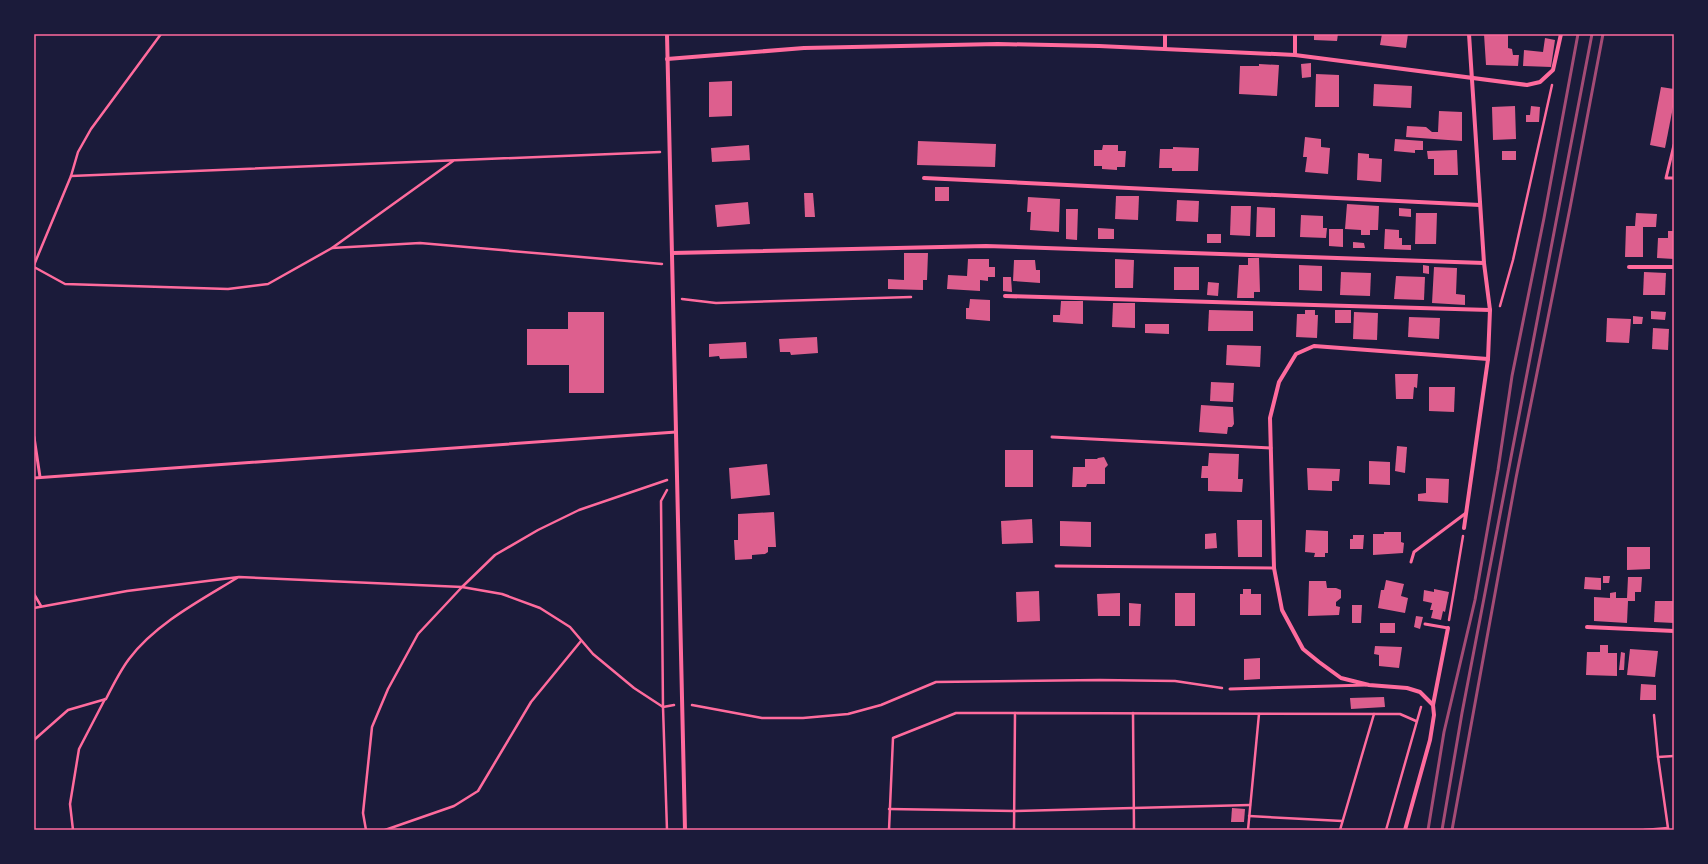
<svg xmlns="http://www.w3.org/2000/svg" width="1708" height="864" viewBox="0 0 1708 864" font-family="'Exo 2',sans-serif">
<rect width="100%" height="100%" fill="#1b1b3a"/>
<!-- building -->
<g fill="#dd5f8e">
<polygon points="1314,34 1338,34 1337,41 1314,40"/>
<polygon points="1382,34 1408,34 1406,48 1380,45"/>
<polygon points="1484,34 1508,34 1508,48 1512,49 1513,55 1519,55 1518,66 1486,65"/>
<polygon points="1545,38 1555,40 1551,67 1523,66 1524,50 1543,52"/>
<polygon points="1311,63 1311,77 1302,78 1301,64"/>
<polygon points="1259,64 1279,65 1277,96 1239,94 1240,66 1259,66"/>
<polygon points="1316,74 1339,75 1339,107 1315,107"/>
<polygon points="732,81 732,116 709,117 709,82"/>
<polygon points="1374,84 1412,86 1411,108 1373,106"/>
<polygon points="1661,87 1674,89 1674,102 1665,148 1650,145"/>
<polygon points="1515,106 1516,139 1493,140 1492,107"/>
<polygon points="1531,106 1540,107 1539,122 1526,122 1526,115 1530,115"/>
<polygon points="1439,111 1462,112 1462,141 1406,137 1407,126 1426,127 1432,132 1438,132"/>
<polygon points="1305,137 1321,139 1321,147 1330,148 1328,174 1305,172 1307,157 1303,157"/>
<polygon points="1395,139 1423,141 1423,150 1415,150 1415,153 1394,151"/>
<polygon points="918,141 996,144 995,167 917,165"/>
<polygon points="749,145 750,160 712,162 711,148"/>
<polygon points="1103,145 1118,145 1118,151 1126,151 1125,167 1117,167 1117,170 1102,169 1102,166 1094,166 1094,150 1102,150"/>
<polygon points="1173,147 1199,148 1198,171 1172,171 1172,168 1159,168 1160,149 1173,149"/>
<polygon points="1457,150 1458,175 1434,175 1434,159 1428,159 1427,151"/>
<rect x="1502" y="151" width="14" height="9"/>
<polygon points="1358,153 1369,154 1369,158 1382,159 1381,182 1357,180"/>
<rect x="935" y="187" width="14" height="14"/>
<polygon points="804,193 813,193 815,217 805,217"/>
<polygon points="1116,196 1139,196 1138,220 1115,219"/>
<polygon points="1028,197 1060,199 1059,232 1030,230 1031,212 1027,212"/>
<polygon points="1177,200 1199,201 1198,222 1176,221"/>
<polygon points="748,202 750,224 717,227 715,205"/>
<polygon points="1347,204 1379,206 1378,230 1370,230 1370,235 1361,235 1361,230 1345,229"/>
<polygon points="1231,206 1251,206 1250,236 1230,235"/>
<polygon points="1257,207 1275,208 1275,237 1256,237"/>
<polygon points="1399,208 1411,209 1411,217 1399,216"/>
<polygon points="1066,209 1078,209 1077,240 1066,239"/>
<polygon points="1416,213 1437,213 1436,244 1415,244"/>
<polygon points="1636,213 1657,214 1656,227 1643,227 1643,257 1625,257 1626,226 1635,226"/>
<polygon points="1301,215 1323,216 1323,228 1327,228 1326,238 1300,237"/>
<polygon points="1098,228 1114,229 1114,239 1098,239"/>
<polygon points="1329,229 1343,229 1343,247 1329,246"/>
<polygon points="1385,229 1399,230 1399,238 1402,238 1402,245 1411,245 1411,250 1384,249"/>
<polygon points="1668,231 1674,231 1674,259 1657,258 1658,238 1668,238"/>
<rect x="1207" y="234" width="14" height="9"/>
<polygon points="1353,242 1364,243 1365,248 1353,248"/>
<polygon points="904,253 928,253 927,280 923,280 923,290 888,289 888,279 904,280"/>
<polygon points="1248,258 1259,258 1260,292 1254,292 1254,298 1237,298 1239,265 1248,265"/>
<polygon points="968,259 989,259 989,267 995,267 995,277 988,277 988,281 980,280 980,291 947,289 948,275 967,276"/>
<polygon points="1115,259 1134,260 1133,288 1115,288"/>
<polygon points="1014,260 1035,260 1036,270 1040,270 1040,283 1013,281"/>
<polygon points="1299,265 1322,266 1322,291 1299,290"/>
<polygon points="1423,265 1429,266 1429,274 1423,273"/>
<rect x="1174" y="267" width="25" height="23"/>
<polygon points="1434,267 1457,268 1456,294 1465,295 1465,305 1432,303"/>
<polygon points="1341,272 1371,273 1370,296 1340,295"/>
<polygon points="1644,272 1666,273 1665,295 1643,295"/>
<polygon points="1396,276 1425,277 1424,300 1394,299"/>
<polygon points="1003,277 1011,277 1012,292 1003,291"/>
<polygon points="1208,282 1219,283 1218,296 1207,295"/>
<polygon points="970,299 990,300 990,321 966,319 966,308 969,308"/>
<polygon points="1061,301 1083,301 1083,324 1053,322 1053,315 1060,315"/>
<polygon points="1113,303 1135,303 1135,328 1112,327"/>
<polygon points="1209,310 1253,311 1253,331 1208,331"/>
<polygon points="1305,310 1315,310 1315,315 1318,315 1317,338 1296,337 1297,314 1305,314"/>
<rect x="1335" y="310" width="16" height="13"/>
<polygon points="1651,311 1666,312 1665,320 1651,319"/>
<polygon points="568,312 604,312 604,393 569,393 569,365 527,365 527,329 568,329"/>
<polygon points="1354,312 1378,313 1377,340 1353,339"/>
<polygon points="1633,316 1643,317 1642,324 1633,324"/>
<polygon points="1409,317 1440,318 1439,339 1408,337"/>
<polygon points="1607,318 1631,319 1629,343 1606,342"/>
<polygon points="1145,324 1169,324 1169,334 1145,333"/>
<polygon points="1653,328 1669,329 1668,350 1652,349"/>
<polygon points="817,337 818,353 791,355 790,352 780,352 779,339"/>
<polygon points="746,342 747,358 720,359 719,356 709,357 709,344"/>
<polygon points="1227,345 1261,346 1260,367 1226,365"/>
<polygon points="1395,374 1418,374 1417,388 1414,387 1413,399 1396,399"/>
<polygon points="1211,382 1234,383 1233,402 1210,401"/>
<polygon points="1429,387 1455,387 1454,412 1429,411"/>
<polygon points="1201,405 1233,407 1234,424 1232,427 1228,427 1227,434 1199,432"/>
<polygon points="1397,446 1407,447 1405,473 1395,471"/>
<rect x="1005" y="450" width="28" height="37"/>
<polygon points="1209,453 1239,454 1238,479 1243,479 1242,492 1208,491 1208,478 1201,478 1202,466 1208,466"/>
<polygon points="1104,457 1108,465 1105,468 1105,484 1087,484 1086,487 1072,487 1073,467 1085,467 1085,459 1097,459 1098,458"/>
<polygon points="1369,461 1390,462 1390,485 1369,484"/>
<polygon points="767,464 770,495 731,499 729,468"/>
<polygon points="1307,468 1340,469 1339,481 1332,481 1332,491 1308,490"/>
<polygon points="1426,478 1449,479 1448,503 1418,501 1418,494 1426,493"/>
<polygon points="774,512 776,547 768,547 768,552 765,554 752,555 752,559 735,560 734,540 738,540 738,514"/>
<polygon points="1032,519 1033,543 1002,544 1001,521"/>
<polygon points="1237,520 1262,520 1262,557 1238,557"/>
<polygon points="1060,521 1091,522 1091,547 1060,546"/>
<polygon points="1306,530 1328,531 1328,553 1325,553 1325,557 1314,557 1315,553 1305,552"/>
<polygon points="1384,532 1401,532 1401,542 1404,543 1403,553 1373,555 1373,534 1384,534"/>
<polygon points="1216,533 1217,548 1205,549 1205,534"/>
<polygon points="1353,535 1364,535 1363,549 1350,549 1350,539 1353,539"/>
<polygon points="1627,547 1650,547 1650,569 1627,570"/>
<polygon points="1603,576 1610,576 1609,583 1603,583"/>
<polygon points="1585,577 1601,578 1601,590 1584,589"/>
<polygon points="1628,577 1642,577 1641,592 1635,592 1635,601 1628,601 1627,623 1594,621 1594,597 1610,598 1610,593 1616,592 1616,598 1627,598"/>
<polygon points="1386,580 1404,584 1401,596 1408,598 1405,613 1378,608 1381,590 1384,590"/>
<polygon points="1309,581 1326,581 1327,588 1336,588 1341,590 1341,598 1336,602 1336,606 1340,607 1339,615 1308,616"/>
<polygon points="1243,589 1251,589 1251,594 1261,594 1261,615 1240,615 1240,594 1243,594"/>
<polygon points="1434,589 1449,592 1445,612 1443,611 1441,620 1431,618 1433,610 1430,610 1432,603 1423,601 1424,590 1434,592"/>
<polygon points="1039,591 1040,621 1017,622 1016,592"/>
<polygon points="1120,593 1120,616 1098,616 1097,594"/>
<rect x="1175" y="593" width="20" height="33"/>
<polygon points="1655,601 1674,601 1674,623 1654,622"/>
<polygon points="1129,603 1141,604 1140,626 1129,626"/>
<polygon points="1352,605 1362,605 1361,623 1352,623"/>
<polygon points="1416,616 1423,617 1420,629 1414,627"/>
<rect x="1380" y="623" width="15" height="10"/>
<polygon points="1600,645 1608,645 1608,653 1617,653 1617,676 1586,675 1587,652 1600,652"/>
<polygon points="1375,646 1402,647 1399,668 1379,666 1379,655 1374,654"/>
<polygon points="1630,649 1658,651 1655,677 1627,675"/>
<polygon points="1621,652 1625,653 1624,670 1619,670"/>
<polygon points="1260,658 1260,679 1244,680 1244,659"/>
<polygon points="1641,684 1656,685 1656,700 1640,700"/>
<polygon points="1384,697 1385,707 1351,709 1350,698"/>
<polygon points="1232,808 1245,809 1244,822 1231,822"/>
</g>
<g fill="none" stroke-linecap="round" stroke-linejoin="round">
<!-- path -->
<g stroke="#ff6b9d" stroke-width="2.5">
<polyline points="71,176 660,152"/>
<polyline points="332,248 453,161"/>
<polyline points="34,265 71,176 78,152 91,129 161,34"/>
<polyline points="34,267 65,284 228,289 268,284 332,248 420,243 662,264"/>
<polyline points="682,299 716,303 911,297"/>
<polyline points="1500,306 1513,260 1552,85"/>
<polyline points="34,594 41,606"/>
<polyline points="34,608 127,591 239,577 462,587 502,594 540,608 570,627 593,654 634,688 663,707 674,705"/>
<polyline points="1449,620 1463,536"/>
<polyline points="692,705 762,718 803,718 848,714 881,705 936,682 1100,680 1175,681 1222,688"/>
<polyline points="1133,713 1134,830"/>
<polyline points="1654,715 1658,757"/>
<path d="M34,740L68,710L106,699C113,685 120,671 129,659C155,624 201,600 237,578"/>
<polyline points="889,809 1014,811 1250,805"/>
<polyline points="1249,816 1342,821"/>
<polyline points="1668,828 1658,757 1674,756"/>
<polyline points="73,830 70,804 79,749 105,699"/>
<polyline points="366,830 363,813 372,727 388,689 418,634 462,587 495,555 538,530 579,510 667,480"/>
<polyline points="385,830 454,806 478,791 531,702 581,641"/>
<polyline points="667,830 663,707 661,501 667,490"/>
<polyline points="889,830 893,738 956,713 1015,713"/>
<polyline points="1014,830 1015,713 1400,714 1416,721"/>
<polyline points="1248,830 1259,714"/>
<polyline points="1340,830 1374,714"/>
<polyline points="1386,830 1421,707"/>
<polyline points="1644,830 1668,828 1668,830"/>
</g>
<!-- service -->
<g stroke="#ff6b9d" stroke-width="3">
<polyline points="1674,145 1666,178 1674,178"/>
<polyline points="34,437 40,477"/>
<polyline points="1052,437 1271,448"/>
<polyline points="34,478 676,432"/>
<polyline points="1411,562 1414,552 1466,513"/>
<polyline points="1056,566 1274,568"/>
<polyline points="1425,624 1448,628"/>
<polyline points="1230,689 1366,685"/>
</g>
<!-- minor -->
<g stroke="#ff6b9d" stroke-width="4">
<polyline points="667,34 685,830"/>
<polyline points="1165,48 1165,34"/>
<polyline points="1295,55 1295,34"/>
<polyline points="667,59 804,48 998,44 1099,46 1295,55 1527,85 1540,82 1553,70 1561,34"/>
<polyline points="924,178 1480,205"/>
<polyline points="672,253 986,246 1484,263"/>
<polyline points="1629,267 1674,267"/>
<polyline points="1005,296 1490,310"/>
<polyline points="1464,528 1488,359 1490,310 1484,263 1469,34"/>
<polyline points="1587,627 1674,631"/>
<polyline points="1433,705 1448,628"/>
<polyline points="1405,830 1430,740 1434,715 1433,705 1420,692 1407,688 1369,685 1341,678 1319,662 1303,649 1282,610 1274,568 1270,418 1279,382 1296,354 1314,346 1488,359"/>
</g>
<!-- rail -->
<g stroke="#a44b75" stroke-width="3">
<polyline points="1428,830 1444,732 1475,600 1498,470 1512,376 1544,218 1578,34"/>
<polyline points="1442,830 1462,713 1592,34"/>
<polyline points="1452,830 1516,478 1570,208 1603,34"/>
</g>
</g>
<!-- border -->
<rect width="1708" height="864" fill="none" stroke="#1b1b3a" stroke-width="70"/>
<rect x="35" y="35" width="1638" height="794" fill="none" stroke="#ff6b9d" stroke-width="1.5"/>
</svg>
